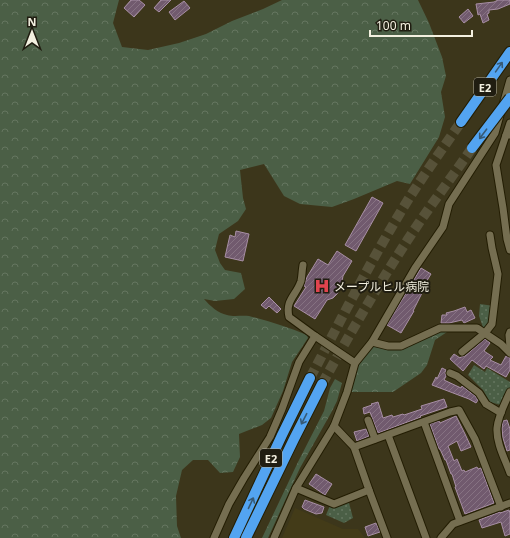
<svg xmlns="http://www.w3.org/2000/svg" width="510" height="538" viewBox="0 0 510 538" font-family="'Noto Sans','Noto Sans JP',sans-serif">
<defs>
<pattern id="forest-crowns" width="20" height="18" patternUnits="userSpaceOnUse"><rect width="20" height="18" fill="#4b5f46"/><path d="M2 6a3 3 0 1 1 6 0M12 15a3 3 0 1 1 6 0" fill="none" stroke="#657660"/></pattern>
<pattern id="park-dots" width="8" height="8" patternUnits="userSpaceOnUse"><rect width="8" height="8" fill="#4b5f46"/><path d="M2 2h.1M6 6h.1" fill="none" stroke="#657660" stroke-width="1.8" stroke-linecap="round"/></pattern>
<pattern id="building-hatch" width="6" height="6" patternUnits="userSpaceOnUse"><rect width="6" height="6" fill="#715a6e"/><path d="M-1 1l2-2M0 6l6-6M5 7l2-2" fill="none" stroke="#867282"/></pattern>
</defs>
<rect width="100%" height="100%" fill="#3c361b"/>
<!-- built -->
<polygon fill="#433b18" points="295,508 343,529 358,529 365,538 282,538"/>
<!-- forest -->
<g fill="url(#forest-crowns)">
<path d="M0,0H119L113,23L122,47L148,50L179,43L206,34L232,21L263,9L282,0H418L429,23L442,57L446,76L441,92L445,117L439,137L410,184L397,181L354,199L332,207L300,204L284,196L264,164L240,170L243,198L246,209L238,221L219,234L215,250L220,263L225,270L241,273L245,289L234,299L215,301L204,299C210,306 218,313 227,315C234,317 242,315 249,316C269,321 288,327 307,335L308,338L292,362L283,391L271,418L262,425L239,434L240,457L233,472L220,473L208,460H193L182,470L176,496L177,526L181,538H0Z"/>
<polygon points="440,328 453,328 435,340 427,365 421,373 393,392 347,392 355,363 372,342 401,346"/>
<polygon points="335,379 342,383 337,401 331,413 300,468 268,538 262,538 298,462 324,411 330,388"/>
</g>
<!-- park -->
<g fill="url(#park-dots)">
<polygon points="480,304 494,306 492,324 485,333 479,316"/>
<polygon points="474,365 485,372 487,368 510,382 510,392 504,406 490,402 483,390 468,375"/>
<polygon points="348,499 353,518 344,523 326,515 331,503"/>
</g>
<!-- building -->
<g fill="url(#building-hatch)" stroke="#a88fa5">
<polygon points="131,0 139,0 145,5 134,17 124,8"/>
<polygon points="161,0 171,0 159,12 154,8"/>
<polygon points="498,0 510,0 510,4 498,9 489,10 489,13 487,14 489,20 483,23 480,14 478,15 476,4 494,2"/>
<polygon points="184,1 190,8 175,20 169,12"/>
<polygon points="468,9 473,16 464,23 459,17"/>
<polygon points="372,197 383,203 356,251 345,245"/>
<polygon points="236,231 249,234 243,261 225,257 230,235 235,237"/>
<polygon points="337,251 352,261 343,276 341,287 337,294 333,298 327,300 315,319 294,306 306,287 304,286 307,277 318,259 328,265"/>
<polygon points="421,268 431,274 420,292 422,293 413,311 414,311 401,333 387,325"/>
<polygon points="269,297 281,309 277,313 269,306 266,309 261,305"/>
<polygon points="465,307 467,312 471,310 475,318 464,323 462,320 449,323 441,323 442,315 447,315 446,313 454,311"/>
<polygon points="485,339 490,343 484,351 493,357 490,360 501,365 506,356 510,358 510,370 506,377 486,366 484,369 472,360 463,371 450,359 454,354 460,358 461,357 465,356"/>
<polygon points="442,368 446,370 445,373 446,376 444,380 461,388 462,386 475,396 478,400 476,403 469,399 432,385 436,377 437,379"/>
<polygon points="444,399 447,407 420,416 421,417 378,433 370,412 364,414 363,408 372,405 371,404 378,402 383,418 392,415 393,417 403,414 404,415 422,409 421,406"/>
<polygon points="456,416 465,434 471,447 461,451 457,441 448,446 454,461 457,459 462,471 464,470 465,472 477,467 478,469 481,468 494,503 465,514 455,487 456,487 452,474 451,474 446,460 445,460 440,449 439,449 430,424 439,421 440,423"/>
<polygon points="507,420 510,429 510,450 507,451 503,438 502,428 503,421"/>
<polygon points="366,429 369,436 357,441 354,432"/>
<polygon points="316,474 332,484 325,495 309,484"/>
<polygon points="305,500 324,507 322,513 316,514 304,509 302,507"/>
<polygon points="509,510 510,513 510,534 505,536 501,522 482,528 479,520 500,512 500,513"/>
<polygon points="376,523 380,532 368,536 365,527"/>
</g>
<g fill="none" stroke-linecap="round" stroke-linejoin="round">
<!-- highway-tunnel -->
<g stroke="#575239" stroke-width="10" stroke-dasharray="10 5" stroke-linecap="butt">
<path d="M310,378C343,316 375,252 413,192C428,169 445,145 461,122"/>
<path d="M322,384C353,328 386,271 423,217C439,194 456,171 472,148"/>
</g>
<!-- minor casing -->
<g stroke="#231d03" stroke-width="9">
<g id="minor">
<polyline points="506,135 510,123"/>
<polyline points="510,135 506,135 496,165 503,208 507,239 510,250"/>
<path d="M303,265C302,271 302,276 301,281C296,296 285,300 289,317L315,336L355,363"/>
<polyline points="510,332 509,335 510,347"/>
<polyline points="372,342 388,346 401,346 440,328 477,328 501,344 510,353"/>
<polyline points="462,352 485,333 492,324 498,274 492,248 490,235"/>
<polyline points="450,373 457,376 479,393 486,404 501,413"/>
<path d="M510,392C505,403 498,416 497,428C496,443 505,459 510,473"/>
<polyline points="368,420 375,439"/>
<polyline points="424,422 460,521"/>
<polyline points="334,426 354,447 369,490 387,538"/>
<polyline points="388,435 426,538"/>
<polyline points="354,447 450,412 459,410 475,439 501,507"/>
<polyline points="296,488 334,504 369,490"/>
<polyline points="214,538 229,504 244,478 270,437 282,409 299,362 315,336"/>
<polyline points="274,538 296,488 334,426 347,392 355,363 372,342 415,268 443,227 449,204 495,133 510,80"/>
<polyline points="441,538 453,524 510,503"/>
</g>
</g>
<!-- highway casing -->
<g stroke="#231d03" stroke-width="12">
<g id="highway">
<polyline points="461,122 510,52"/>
<polyline points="234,538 282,435 310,378"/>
<polyline points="246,538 294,439 322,384"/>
</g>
</g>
<!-- minor -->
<use href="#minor" stroke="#756e51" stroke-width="7"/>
<!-- highway -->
<use href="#highway" stroke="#53a4f1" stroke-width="10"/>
<!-- highway-bridge casing -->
<g stroke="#231d03" stroke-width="12" stroke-linecap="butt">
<polyline id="highway-bridge" points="472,148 510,98"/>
</g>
<!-- highway-bridge -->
<use href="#highway-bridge" stroke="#53a4f1" stroke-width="10"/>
</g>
<!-- one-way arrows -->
<defs><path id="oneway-shaft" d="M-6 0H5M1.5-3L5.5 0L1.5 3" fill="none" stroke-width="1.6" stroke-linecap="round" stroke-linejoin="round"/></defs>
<g stroke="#375a76">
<use href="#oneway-shaft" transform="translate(499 67) rotate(-55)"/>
<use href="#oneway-shaft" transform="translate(483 134) rotate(127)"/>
<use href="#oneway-shaft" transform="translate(304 419) rotate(117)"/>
<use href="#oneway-shaft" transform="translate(251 503) rotate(-65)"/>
</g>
<!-- icons -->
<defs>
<g id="hospital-bare" transform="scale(1.2)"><path d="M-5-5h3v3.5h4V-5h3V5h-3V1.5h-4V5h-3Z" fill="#e0444e" stroke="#201d11" stroke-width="2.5" paint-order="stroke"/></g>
</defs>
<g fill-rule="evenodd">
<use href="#hospital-bare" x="322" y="286"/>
</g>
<g text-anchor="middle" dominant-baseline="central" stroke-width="4" stroke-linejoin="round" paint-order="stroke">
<!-- shield labels -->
<g fill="#201d11" stroke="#b4b1a2" stroke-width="1">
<rect x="474" y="78" width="22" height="18" rx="3"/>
<rect x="260" y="449" width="22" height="18" rx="3"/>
</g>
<g font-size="11" font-weight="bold" fill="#f3f0e0">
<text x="485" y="87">E2</text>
<text x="271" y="458">E2</text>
</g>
<!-- poi labels -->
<g font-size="12" fill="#f3f0e0" stroke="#201d11" text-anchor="start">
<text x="334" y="286">メープルヒル病院</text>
</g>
</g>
<!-- north arrow -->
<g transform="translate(32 32)" stroke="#201d11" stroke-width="3" paint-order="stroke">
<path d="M0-3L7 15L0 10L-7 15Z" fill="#f3f0e0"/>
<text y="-6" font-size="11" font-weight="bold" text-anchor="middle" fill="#f3f0e0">N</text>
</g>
<!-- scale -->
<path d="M370 30v6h102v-6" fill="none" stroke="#f3f0e0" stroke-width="2"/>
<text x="376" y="30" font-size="12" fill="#f3f0e0" stroke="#201d11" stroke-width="3" paint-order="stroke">100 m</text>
</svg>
